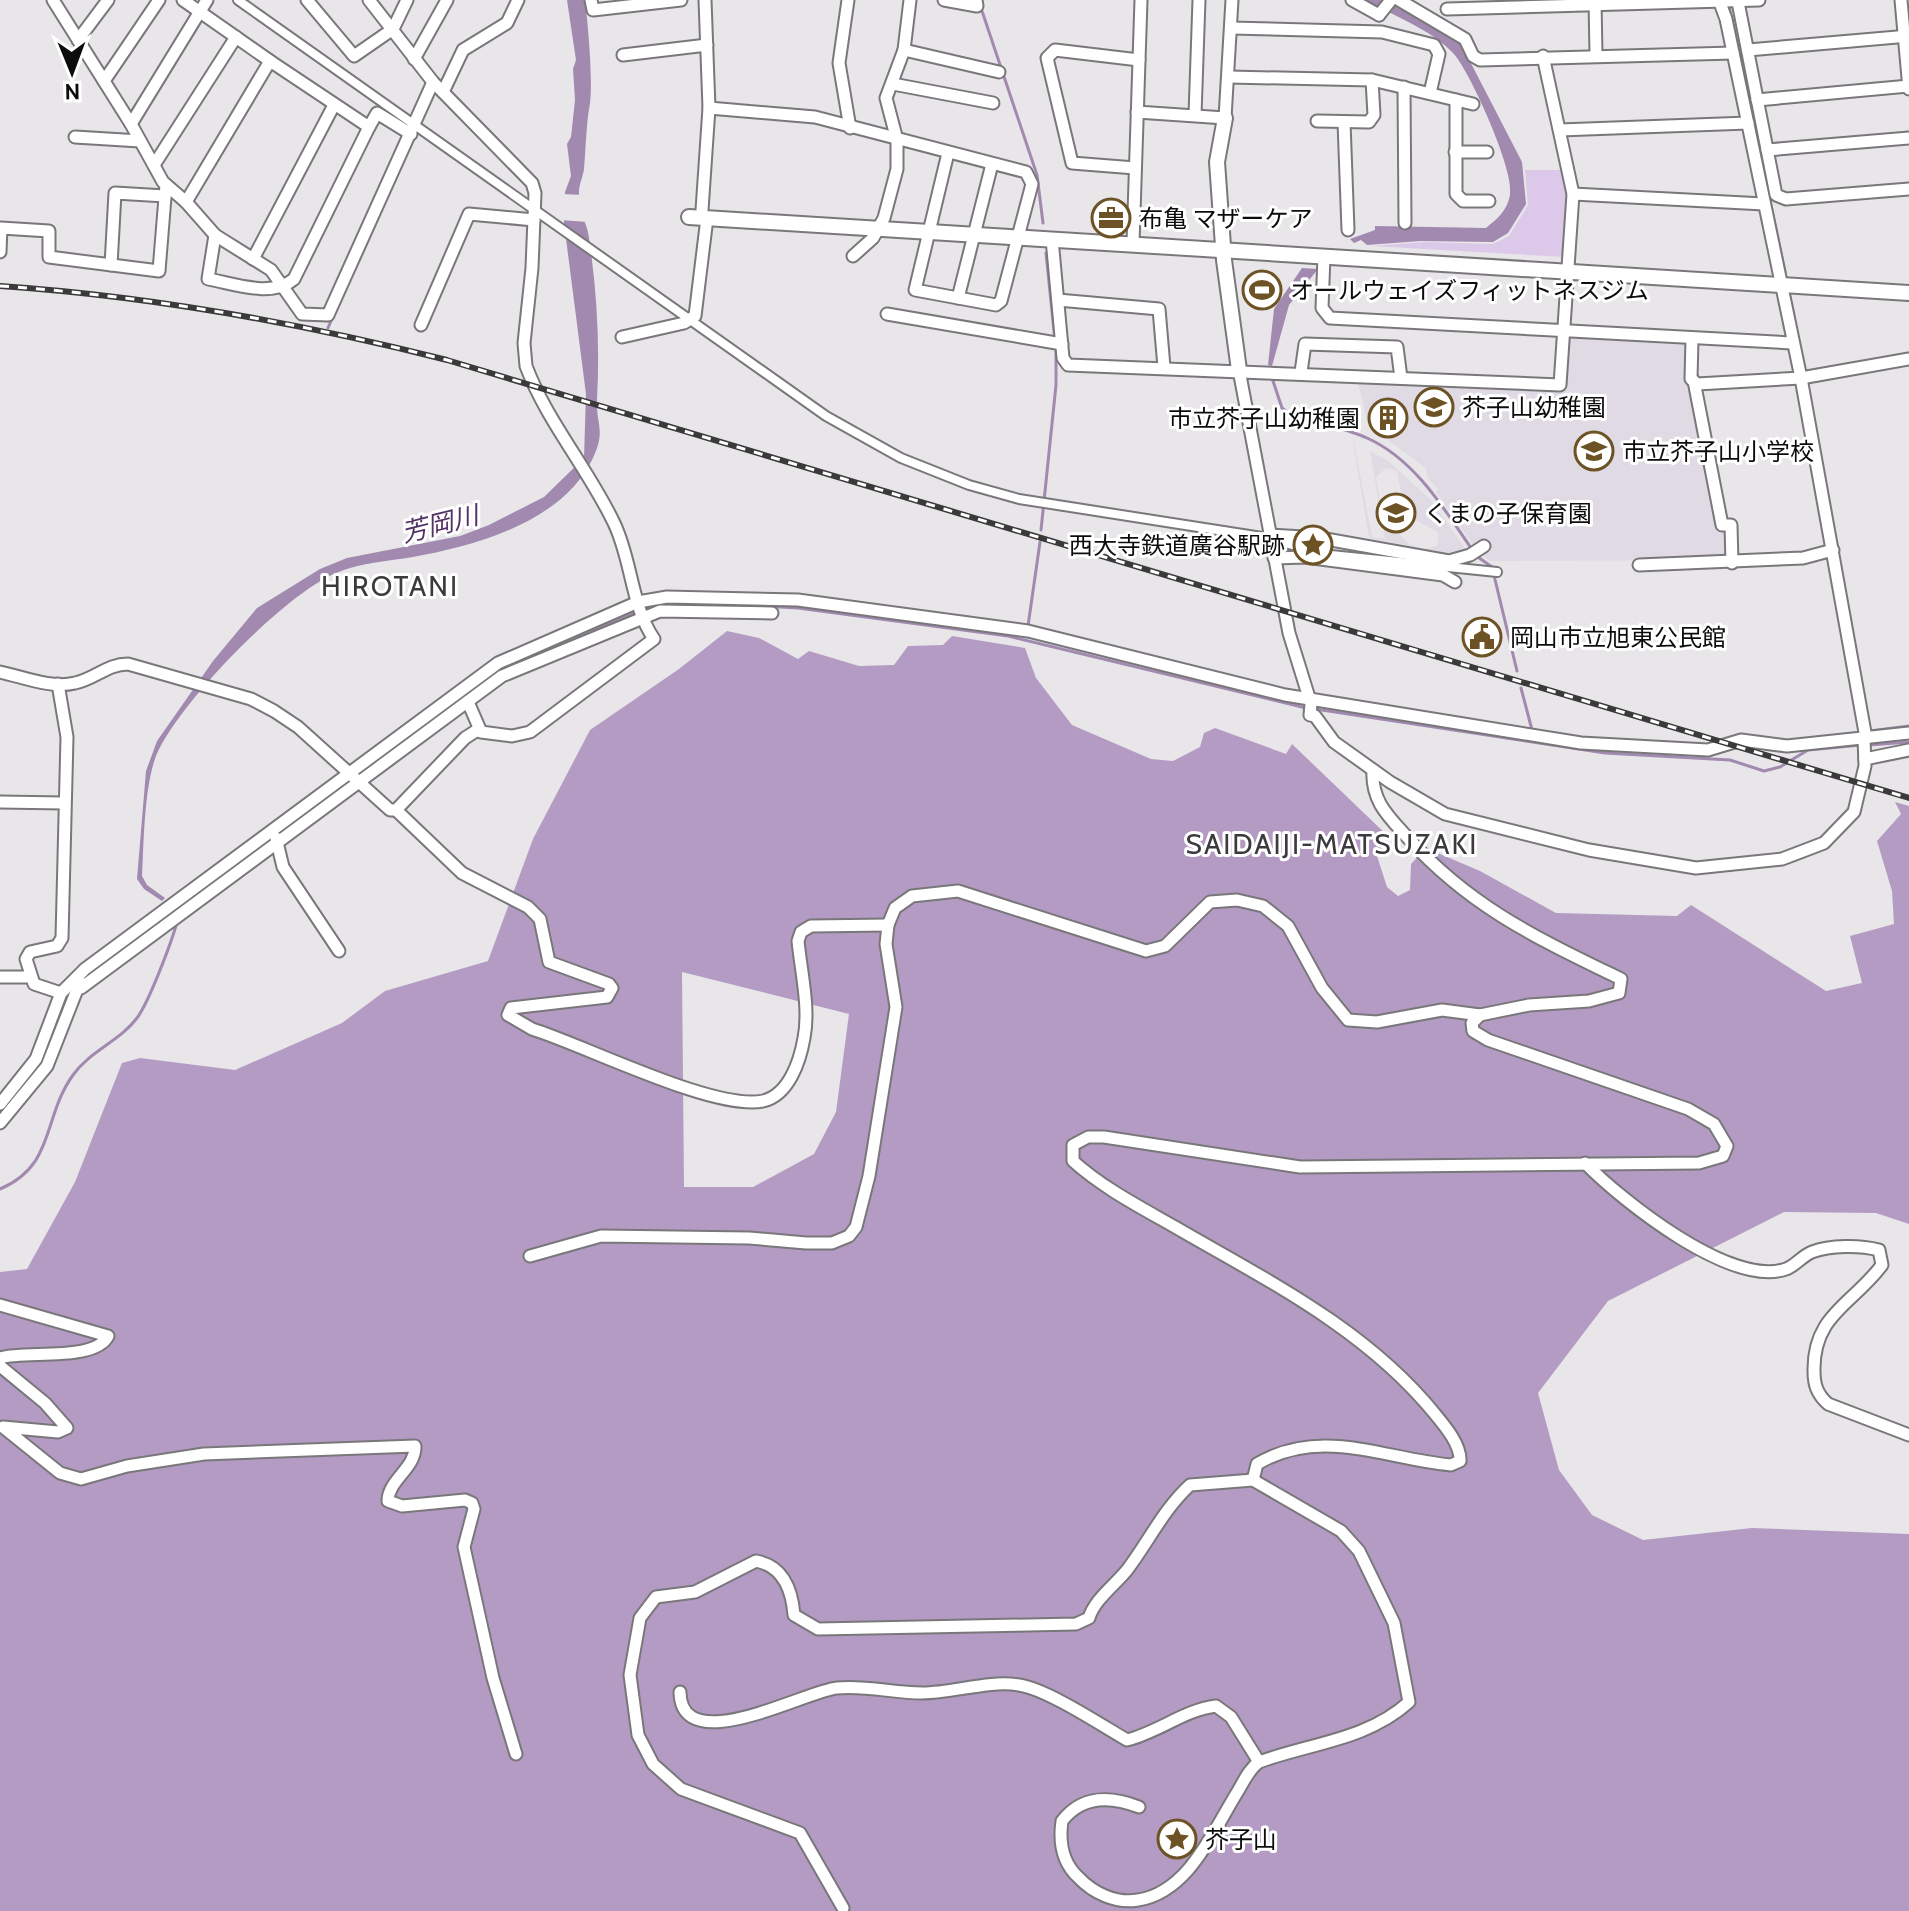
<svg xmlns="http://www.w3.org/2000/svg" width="1909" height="1911" viewBox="0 0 1909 1911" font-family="Cabin,'Noto Sans JP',sans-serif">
<rect width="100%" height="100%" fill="#e8e6e9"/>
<!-- built -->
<g fill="#dfdae3" fill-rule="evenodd">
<polygon points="1572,336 1682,343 1687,347 1685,380 1693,392 1696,415 1729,528 1730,560 1491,561 1481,555 1470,540 1436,492 1438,489 1427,477 1426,468 1368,425 1358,382 1564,392 1568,339"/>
<path d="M1353,442L1388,461L1431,500L1466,550L1450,554L1369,538ZM1354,443L1370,451L1385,539L1372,537ZM1386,468L1397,471L1402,498L1412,518L1439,533L1437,546L1425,549L1410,545L1390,526L1381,508L1376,477Z"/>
</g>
<!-- green -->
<polygon fill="#dcc9e9" points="1525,170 1564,170 1567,194 1564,257 1372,246 1424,242 1493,244 1509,236 1528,205"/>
<!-- forest -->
<path fill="#b49bc3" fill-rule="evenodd" d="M727,631L759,638L798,659L809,651L859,666L894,665L908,646L943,645L952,636L1025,648L1036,678L1072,725L1151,759L1173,761L1200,747L1204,733L1215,728L1286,754L1292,744L1391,839L1377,856L1387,887L1398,896L1410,890L1411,864L1426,848L1480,871L1556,913L1677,916L1691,905L1826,991L1862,983L1850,936L1894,924L1892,891L1877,841L1901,814L1895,802L1909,806V1224L1876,1213L1784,1212L1608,1301L1538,1393L1559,1470L1592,1515L1643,1540L1752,1528L1909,1534V1911H0V1272L27,1269L75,1182L122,1063L140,1058L235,1070L342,1023L385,991L488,961L533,839L590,730L679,669ZM682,972L849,1014L836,1112L814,1154L753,1187H684Z"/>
<!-- water -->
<g fill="#a189b0">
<path d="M567,0H585C588,25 593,79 590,103C586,125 586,146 584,169C583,177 579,184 579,192C578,215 587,220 589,238C597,292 600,346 597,400C596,425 606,430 593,458C563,522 475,546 413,557C388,561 360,563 336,573C285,594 177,704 156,756C144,788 144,841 142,876L147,885L165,898L162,901L144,889L137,879L146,771L157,741L213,661L257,608L320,569L347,558L460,536L489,525L544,497L584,458L586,394L564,223L565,192L571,176L567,144L571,137L575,100L573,69L576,60Z"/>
<path d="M1366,0H1391L1461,44L1522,162L1526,204L1508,233L1493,242L1420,241L1367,245L1361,240L1354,243L1350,239L1375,230V226L1486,228C1498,218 1507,211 1510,195C1515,171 1471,74 1454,54C1431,29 1395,17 1366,0Z"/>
<polygon points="1302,268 1318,269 1289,305 1272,366 1268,365 1274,309"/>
</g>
<!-- pier -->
<polygon fill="#e8e6e9" points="562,194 583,195 587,222 560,220"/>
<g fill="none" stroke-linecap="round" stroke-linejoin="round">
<!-- stream -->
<g stroke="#a189b0" stroke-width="3">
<polyline points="1729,6 1785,272"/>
<polyline points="982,11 1037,175 1043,223"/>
<polyline points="1046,253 1055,340"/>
<polyline points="1790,297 1794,316"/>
<polyline points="284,298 300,319"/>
<polyline points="328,328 333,316"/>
<path d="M1272,378L1282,408L1290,414C1315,422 1343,427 1367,438C1414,459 1443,507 1471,548"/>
<polyline points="1041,530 1056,385 1056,347"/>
<polyline points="1475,555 1492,567 1517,671"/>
<polyline points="1839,559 1865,701"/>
<polyline points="644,610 660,605 729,604 798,608 1008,636 1302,707 1605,753 1730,760 1764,771 1780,767 1808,750 1861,745"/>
<polyline points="1028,626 1040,542"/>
<polyline points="1521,688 1532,730"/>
<polyline points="1870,731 1909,726"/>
<polyline points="1869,745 1909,742"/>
<polyline points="391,751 499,670 637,612"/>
<polyline points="278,834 324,801"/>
<polyline points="144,935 272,839"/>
<polyline points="51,1034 68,993"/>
<polyline points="12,1098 34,1070"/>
<path d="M0,1189C56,1165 42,1118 73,1075C90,1051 120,1041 137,1018C149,1002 172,941 177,922"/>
</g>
<!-- pedestrian casing -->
<g stroke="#79777a" stroke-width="12">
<polyline id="pedestrian" points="238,0 826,416 901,458 969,485 1019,499 1262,537 1331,555 1497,572"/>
</g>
<!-- minor casing -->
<g stroke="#79777a" stroke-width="15">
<g id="minor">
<polyline points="53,0 131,124 163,182 186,202 270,61 183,0"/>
<polyline points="307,0 354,56 393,29 407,0"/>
<path d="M369,0L433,82L532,183L535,193L532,268L524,343L526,366C546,420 589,470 614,523C632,560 631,606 654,639L530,732L512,736L481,732L468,702"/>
<polyline points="591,0 593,10 681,0"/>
<polyline points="848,0 839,63 850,128"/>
<polyline points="944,0 977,6 976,0"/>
<polyline points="1352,0 1379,15"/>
<polyline points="1399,0 1465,39 1473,56 1480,60 1733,53"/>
<polyline points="1595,0 1596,55"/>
<polyline points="1719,0 1726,19 1801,378 1866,738"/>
<polyline points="1901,0 1909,89"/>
<polyline points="1738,2 1776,195 1786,199 1909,189"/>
<polyline points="1447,9 1759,0"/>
<polyline points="1379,15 1391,0"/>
<polyline points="1231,28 1382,32 1434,45 1439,54 1430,93"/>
<polyline points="78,40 108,0"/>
<polyline points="904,50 999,72"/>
<polyline points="1748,50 1909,36"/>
<polyline points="623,55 707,45"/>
<polyline points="414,59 447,0"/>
<polyline points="270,61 369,127 377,113 411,134"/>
<polyline points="1229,77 1372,80 1473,104"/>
<polyline points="104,81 159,0"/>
<polyline points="893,84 993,103"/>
<polyline points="1404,87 1405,223"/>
<polyline points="443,92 463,50 507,23 518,0"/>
<polyline points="1456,100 1456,194 1463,201 1489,201"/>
<polyline points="1757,100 1909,86"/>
<polyline points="709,108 815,117 1026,172 1032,184 1001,301 996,305 915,290 948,153"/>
<polyline points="1137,112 1225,118 1232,0"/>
<polyline points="1195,115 1199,0"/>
<polyline points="1317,121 1369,122 1374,115 1372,80"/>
<polyline points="1344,122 1348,230"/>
<polyline points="131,124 207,0"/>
<polyline points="1560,130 1748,123"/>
<polyline points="75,137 140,141"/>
<polyline points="1767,150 1909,138"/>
<polyline points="1455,152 1487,152"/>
<polyline points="154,165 236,37"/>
<polyline points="1135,168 1072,163 1047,58 1055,50 1139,60"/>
<polyline points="1573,194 1764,204"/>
<polyline points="186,202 215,235 271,270 302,314 328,315 433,82"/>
<polyline points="702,210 709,108 705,0"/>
<path d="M215,235L208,279C235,284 272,298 294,279L369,127"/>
<polyline points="1052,239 1063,358 1068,365 1560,385 1573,194 1543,56"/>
<polyline points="1133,243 1141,0"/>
<polyline points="0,252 1,228 49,231 49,257 159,271 166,185"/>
<polyline points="853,256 873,238 884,218 897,169 897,140 886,98 904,50 910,0"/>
<polyline points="1324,256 1322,308 1330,318 1792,343"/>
<polyline points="253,259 334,105"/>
<polyline points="111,265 115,193 165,196"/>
<polyline points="958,298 992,164"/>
<polyline points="1058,300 1159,309 1164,367"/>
<polyline points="887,314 1062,344"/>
<polyline points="421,325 469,214 534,220"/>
<polyline points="622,337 684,323 695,316 707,218"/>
<polyline points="1692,339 1691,379 1697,384 1801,378 1909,359"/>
<polyline points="1239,370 1289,633 1311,704 1310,715 1315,716 1334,742 1390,782 1445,814 1589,850 1696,868 1782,859 1824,843 1854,812 1865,766 1864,738"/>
<polyline points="1301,372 1305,344 1397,347 1401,378"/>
<polyline points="1694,381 1722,525 1731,525 1732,563"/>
<polyline points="1270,535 1320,538 1449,561 1470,555 1484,546"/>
<polyline points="1274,558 1305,557 1443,575 1455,582"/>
<polyline points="1639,565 1803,558 1833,550"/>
<path d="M0,672C23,677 52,689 75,683C95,679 107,664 128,664L251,699L274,711L298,727L390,810H396L465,738L479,729"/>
<polyline points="58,684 67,737 62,938 57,946 30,952 26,959 34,984 61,993"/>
<polyline points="1865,759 1909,750"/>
<polyline points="0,802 64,803"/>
<path d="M396,810L462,873L528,907L540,919L549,962L609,984L612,988L607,997L511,1008L508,1015L532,1029C584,1045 714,1111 763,1101C789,1095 800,1061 804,1038C810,1008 801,972 798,941L801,932L811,926L888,925"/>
<polyline points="276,838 283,867 339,951"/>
<polyline points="0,977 30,977"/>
<polyline points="81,988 502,676 660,611 772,613"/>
<polyline points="0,1104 36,1059 61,993 85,969 498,663 638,602 667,597 798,600 1028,631 1285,695 1581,743 1708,750 1741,740 1787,746 1909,733"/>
<polyline points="0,1123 47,1066 80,982"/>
<path d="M1585,1163C1621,1200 1731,1288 1786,1269C1795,1266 1802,1256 1812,1252C1830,1245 1860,1245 1879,1250L1882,1265C1852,1305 1813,1315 1814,1371C1814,1385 1817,1394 1828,1404L1909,1435"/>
<path d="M530,1256L601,1236L749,1238L806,1243H832L849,1236L856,1227L869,1176L896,1007L886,944L888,925L895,908L912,896L958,891L1146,951L1165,946L1210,902L1237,900L1263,906L1288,926L1322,988L1348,1020L1377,1022L1442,1010L1480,1015L1529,1005L1589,1001L1619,993L1621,979C1539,939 1471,908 1408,838C1388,816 1371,801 1373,770"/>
<path d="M0,1305L108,1336C95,1362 24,1350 0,1358"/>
<path d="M0,1366L45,1403L67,1428L58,1432L3,1427L60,1473L81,1479L127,1466L204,1454L415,1446C416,1468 388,1480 388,1501L402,1506L465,1500L472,1503L474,1509L464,1547L493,1678L516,1754"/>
<path d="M1253,1480L1257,1464C1321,1426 1384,1459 1451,1465L1460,1461C1461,1445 1445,1426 1435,1414C1366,1329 1268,1281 1175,1227C1140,1207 1103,1188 1073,1161V1145L1088,1137H1104L1300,1167L1699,1163L1723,1156L1727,1146L1714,1124L1688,1109L1488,1040L1473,1031L1472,1023L1480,1015"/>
<path d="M680,1692C681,1760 805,1691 837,1688C865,1685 894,1693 922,1693C954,1693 988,1680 1019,1685C1047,1689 1101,1725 1127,1740C1159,1732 1184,1710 1216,1706L1231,1717L1259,1762"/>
<path d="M843,1908L800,1833L681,1789L653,1764L638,1735L630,1675L640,1618L656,1597L695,1592L756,1561C783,1566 792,1590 794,1615L818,1629L1076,1624L1089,1618C1094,1600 1115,1585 1127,1570C1149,1541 1163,1510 1190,1485L1253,1480L1341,1531L1359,1551L1394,1623L1409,1702C1367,1740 1311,1743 1259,1762C1249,1769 1244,1781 1238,1791C1213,1831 1189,1892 1138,1900C1116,1904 1093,1893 1078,1877C1062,1862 1059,1842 1062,1821C1082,1795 1111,1796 1139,1807"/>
</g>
</g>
<!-- tertiary casing -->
<g stroke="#79777a" stroke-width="18">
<g id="tertiary">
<polyline points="1225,118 1217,162 1224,260 1239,370"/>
<polyline points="689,217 1909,293"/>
</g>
</g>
<!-- pedestrian -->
<use href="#pedestrian" stroke="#fff" stroke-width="8"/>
<!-- minor -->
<use href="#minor" stroke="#fff" stroke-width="11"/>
<!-- tertiary -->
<use href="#tertiary" stroke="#fff" stroke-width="14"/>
<!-- rail casing -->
<g stroke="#3b3a3b" stroke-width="6">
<path id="rail" d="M0,286C151,296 300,323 447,360L1909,798"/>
</g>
<!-- rail -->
<use href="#rail" stroke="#fff" stroke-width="3" stroke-dasharray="9" stroke-linecap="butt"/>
</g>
<!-- icons -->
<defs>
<g id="office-ring" transform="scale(2)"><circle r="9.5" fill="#fff" stroke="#6c5224" stroke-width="1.5"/><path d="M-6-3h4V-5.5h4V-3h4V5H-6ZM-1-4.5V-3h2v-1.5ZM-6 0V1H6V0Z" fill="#6c5224"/></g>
<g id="stadium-ring" transform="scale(2)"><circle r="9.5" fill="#fff" stroke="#6c5224" stroke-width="1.5"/><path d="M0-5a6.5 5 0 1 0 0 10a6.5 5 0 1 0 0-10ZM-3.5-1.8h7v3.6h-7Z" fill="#6c5224"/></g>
<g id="school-ring" transform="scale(2)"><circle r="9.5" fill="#fff" stroke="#6c5224" stroke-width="1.5"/><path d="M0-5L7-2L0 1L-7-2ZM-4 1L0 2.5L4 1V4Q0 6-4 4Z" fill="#6c5224"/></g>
<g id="building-ring" transform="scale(2)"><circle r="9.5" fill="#fff" stroke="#6c5224" stroke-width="1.5"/><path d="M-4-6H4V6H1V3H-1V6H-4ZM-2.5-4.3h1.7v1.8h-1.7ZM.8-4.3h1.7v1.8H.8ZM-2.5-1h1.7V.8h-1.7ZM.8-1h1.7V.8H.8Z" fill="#6c5224"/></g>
<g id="sight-ring" transform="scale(2)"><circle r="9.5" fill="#fff" stroke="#6c5224" stroke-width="1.5"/><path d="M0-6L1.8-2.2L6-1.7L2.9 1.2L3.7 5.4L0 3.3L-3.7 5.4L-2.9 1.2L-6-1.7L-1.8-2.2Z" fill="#6c5224"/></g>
<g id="civic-ring" transform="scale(2)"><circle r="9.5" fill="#fff" stroke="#6c5224" stroke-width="1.5"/><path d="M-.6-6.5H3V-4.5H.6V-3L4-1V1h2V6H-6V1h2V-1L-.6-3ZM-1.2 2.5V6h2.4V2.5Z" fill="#6c5224"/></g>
</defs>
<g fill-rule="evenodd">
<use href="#office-ring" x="1111" y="218"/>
<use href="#stadium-ring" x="1262" y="290"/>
<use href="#school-ring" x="1434" y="407"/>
<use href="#building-ring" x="1388" y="418"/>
<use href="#school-ring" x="1594" y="451"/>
<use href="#school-ring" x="1396" y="513"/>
<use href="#sight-ring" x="1313" y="545"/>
<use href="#civic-ring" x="1482" y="637"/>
<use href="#sight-ring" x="1177" y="1839"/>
</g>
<g text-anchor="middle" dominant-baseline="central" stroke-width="6" stroke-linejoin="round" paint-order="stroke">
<!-- poi labels -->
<g font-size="24" fill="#0d0c0d" stroke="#fff" text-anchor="start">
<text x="1139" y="218">布亀 マザーケア</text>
<text x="1290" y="290">オールウェイズフィットネスジム</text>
<text x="1462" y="407">芥子山幼稚園</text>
<text x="1360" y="418" text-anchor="end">市立芥子山幼稚園</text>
<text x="1622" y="451">市立芥子山小学校</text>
<text x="1424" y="513">くまの子保育園</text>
<text x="1285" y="545" text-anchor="end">西大寺鉄道廣谷駅跡</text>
<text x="1510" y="637">岡山市立旭東公民館</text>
<text x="1205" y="1839">芥子山</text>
</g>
<!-- water labels -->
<g font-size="26" font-style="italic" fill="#523165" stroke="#fff">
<text transform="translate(440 524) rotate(-14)">芳岡川</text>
</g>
<!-- quarter labels -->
<g font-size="28" letter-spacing="2" fill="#3c3a3d" stroke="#fff">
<text x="390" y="586">HIROTANI</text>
<text x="1332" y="844">SAIDAIJI-MATSUZAKI</text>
</g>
</g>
<!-- north arrow -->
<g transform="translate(72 72) rotate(179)" stroke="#ffffff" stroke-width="6" paint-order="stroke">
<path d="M0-6L14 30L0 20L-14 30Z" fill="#0d0c0d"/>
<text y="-12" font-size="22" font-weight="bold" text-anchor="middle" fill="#0d0c0d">N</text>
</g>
</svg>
